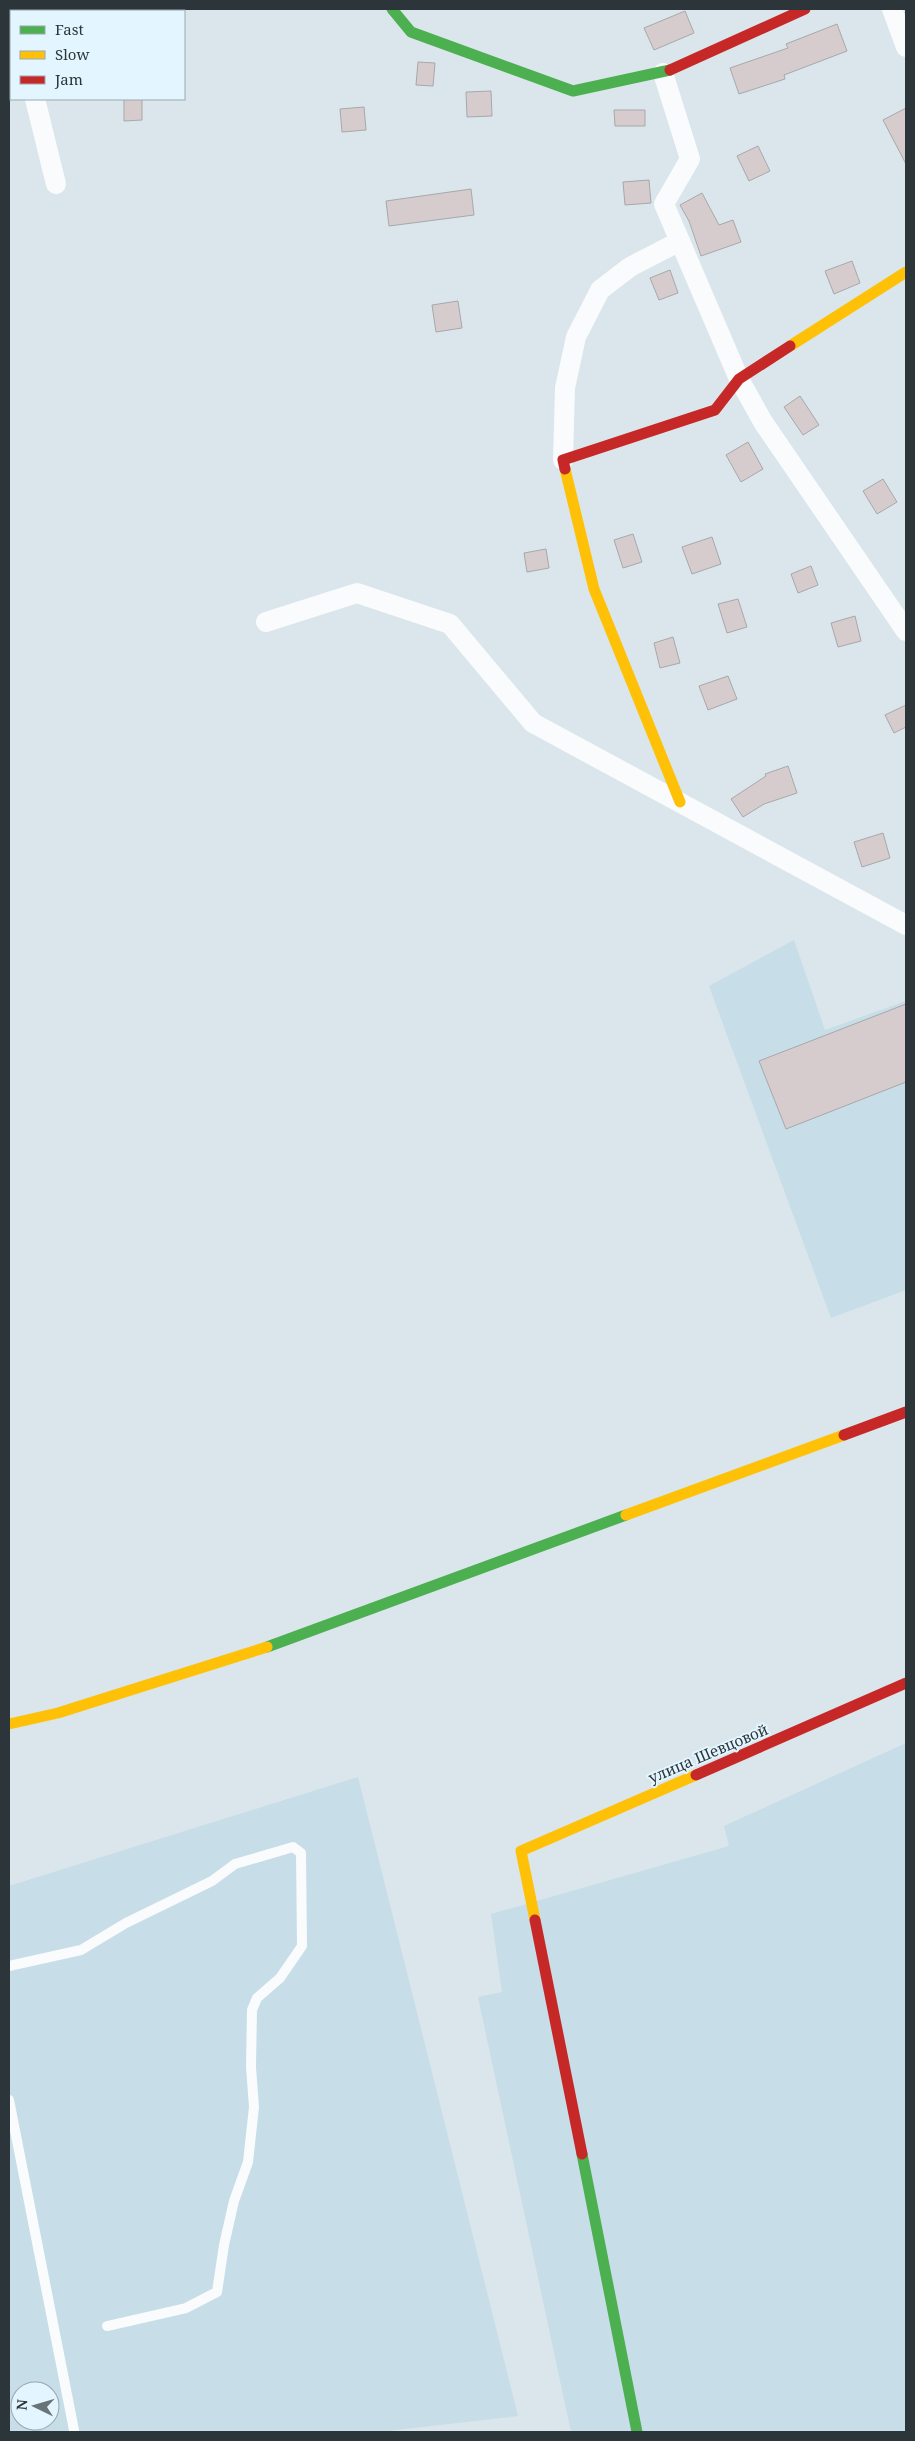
<svg xmlns="http://www.w3.org/2000/svg" width="915" height="2441" viewBox="0 0 915 2441" font-family="'Noto Serif',serif">
<rect width="100%" height="100%" fill="#dae6ec"/>
<!-- built -->
<g fill="#c7dde8" fill-rule="evenodd">
<polygon points="794,940 825,1030 906,1001 906,1290 831,1318 709,986"/>
<polygon points="906,1743 906,2432 571,2432 478,1997 502,1992 491,1914 729,1846 724,1826"/>
<path d="M358,1777L518,2416L379,2432H9V1886ZM20,2391H50V2421H20Z"/>
</g>
<!-- building -->
<g fill="#d6cccd" stroke="#a7a8aa">
<polygon points="685,11 694,33 654,50 644,28"/>
<polygon points="837,24 847,51 784,75 785,79 739,94 730,68 788,48 786,44"/>
<polygon points="418,62 435,63 433,86 416,85"/>
<polygon points="491,91 492,116 467,117 466,92"/>
<polygon points="124,99 142,99 142,120 124,121"/>
<polygon points="364,107 366,130 342,132 340,109"/>
<polygon points="906,108 906,164 883,120"/>
<polygon points="614,110 645,110 645,126 615,126"/>
<polygon points="758,146 770,171 749,181 737,156"/>
<polygon points="649,180 651,203 625,205 623,182"/>
<polygon points="471,189 474,215 389,226 386,201"/>
<polygon points="702,193 719,225 733,220 741,242 701,256 689,221 680,205"/>
<polygon points="852,261 860,283 834,294 825,271"/>
<polygon points="670,270 678,293 659,300 650,278"/>
<polygon points="458,301 462,328 436,332 432,305"/>
<polygon points="800,396 819,425 803,435 784,407"/>
<polygon points="748,442 763,469 741,482 726,455"/>
<polygon points="883,479 897,502 877,514 863,491"/>
<polygon points="633,534 642,562 623,568 614,540"/>
<polygon points="712,537 721,564 692,574 682,547"/>
<polygon points="546,549 549,568 527,572 524,553"/>
<polygon points="811,566 818,585 798,593 791,574"/>
<polygon points="738,599 747,627 727,633 718,604"/>
<polygon points="855,616 861,641 838,647 831,623"/>
<polygon points="673,637 680,663 660,668 654,643"/>
<polygon points="728,676 737,699 708,710 699,686"/>
<polygon points="906,705 906,727 894,733 885,715"/>
<polygon points="788,766 797,793 764,804 743,817 731,799 766,776 765,774"/>
<polygon points="883,833 890,858 862,867 854,842"/>
<polygon points="906,1004 906,1082 786,1129 759,1061"/>
</g>
<g fill="none" stroke-linecap="round" stroke-linejoin="round">
<!-- lane -->
<g stroke="#f9fbfc" stroke-width="10">
<polyline points="43,11 44,9"/>
<polyline points="9,57 11,56"/>
<polyline points="9,1966 81,1950 126,1923 212,1881 235,1864 293,1847 301,1853 302,1946 280,1978 257,1998 252,2010 251,2067 254,2107 248,2162 234,2201 224,2245 217,2292 186,2308 107,2326"/>
<polyline points="9,2100 74,2430"/>
</g>
<!-- street -->
<g stroke="#f9fbfc" stroke-width="20">
<polyline points="892,9 906,47"/>
<polyline points="663,73 690,159 664,204 739,379 763,422 906,631"/>
<polyline points="35,99 56,184"/>
<polyline points="563,460 565,388 576,337 600,290 630,267 680,241"/>
<polyline points="266,622 357,593 450,624 533,723 906,925"/>
</g>
<!-- fast -->
<g stroke="#4caf50" stroke-width="11">
<polyline points="392,9 411,32 573,91 670,70"/>
<polyline points="267,1647 626,1515"/>
<polyline points="582,2154 637,2432"/>
</g>
<!-- slow -->
<g stroke="#ffc107" stroke-width="11">
<polyline points="790,346 906,272"/>
<polyline points="565,469 594,589 680,802"/>
<polyline points="626,1515 844,1435"/>
<polyline points="9,1724 58,1713 267,1647"/>
<polyline points="535,1920 521,1851 696,1775"/>
</g>
<!-- jam -->
<g stroke="#c62828" stroke-width="11">
<polyline points="670,70 805,9"/>
<polyline points="565,469 563,460 715,410 739,379 790,346"/>
<polyline points="844,1435 906,1412"/>
<polyline points="696,1775 906,1683"/>
<polyline points="535,1920 582,2154"/>
</g>
</g>
<g text-anchor="middle" dominant-baseline="central" stroke-width="4" stroke-linejoin="round" paint-order="stroke">
<!-- street labels -->
<g font-size="15" fill="#2c3539" stroke="#e3f5fe">
<text transform="translate(708 1753) rotate(-23)">улица Шевцовой</text>
</g>
</g>
<!-- border -->
<rect width="915" height="2441" fill="none" stroke="#2c3539" stroke-width="20"/>
<!-- legend -->
<rect x="10" y="10" width="175" height="90" fill="#e3f5fe" stroke="#9aa8af"/>
<rect x="20" y="26" width="25" height="8" fill="#4caf50" stroke="#9aa8af"/>
<text x="55" y="35" font-size="15" fill="#2c3539">Fast</text>
<rect x="20" y="51" width="25" height="8" fill="#ffc107" stroke="#9aa8af"/>
<text x="55" y="60" font-size="15" fill="#2c3539">Slow</text>
<rect x="20" y="76" width="25" height="8" fill="#c62828" stroke="#9aa8af"/>
<text x="55" y="85" font-size="15" fill="#2c3539">Jam</text>
<!-- north arrow -->
<g transform="translate(35 2406) rotate(275)"><circle r="24" fill="#e3f5fe" stroke="#9aa8af"/>
<path d="M0-4L9 19L0 12L-9 19Z" fill="#697378"/>
<text y="-8" font-size="14" font-weight="bold" text-anchor="middle" fill="#2c3539">N</text>
</g>
</svg>
